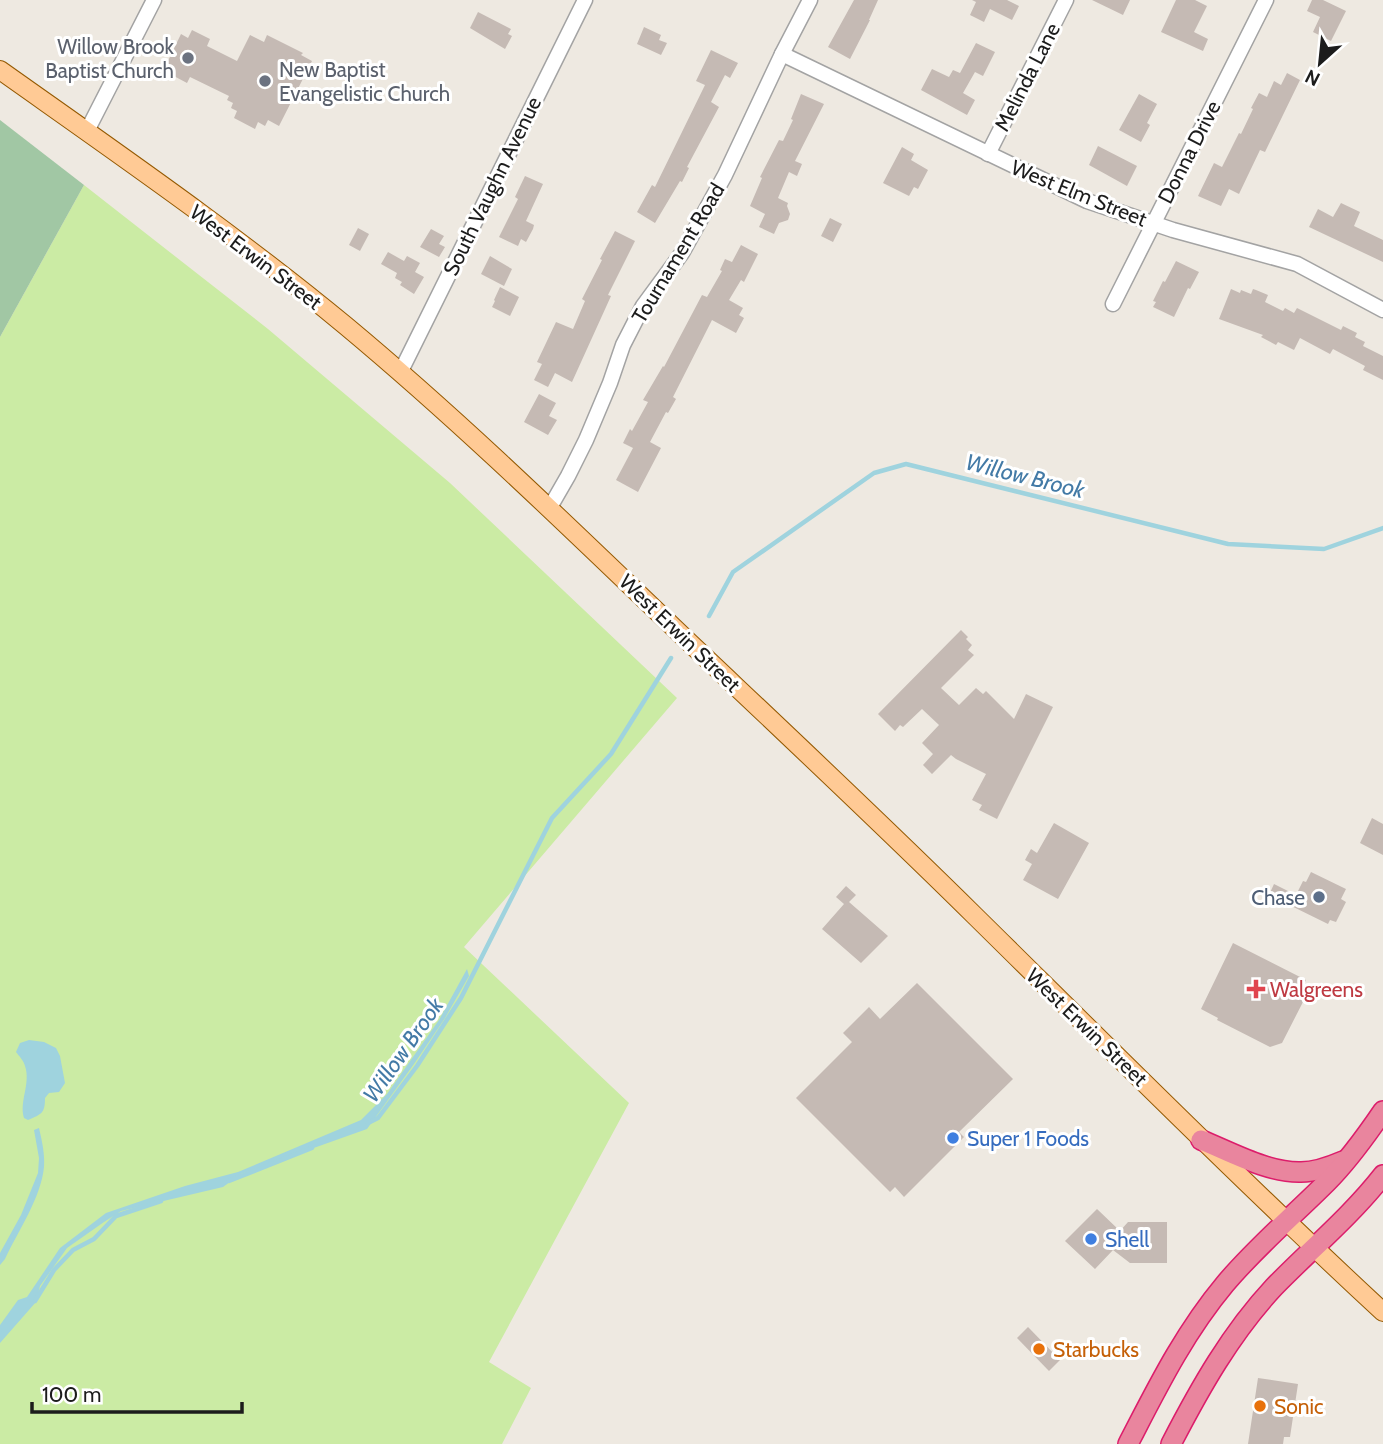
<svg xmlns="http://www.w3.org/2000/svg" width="1383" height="1444" viewBox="0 0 1383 1444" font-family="Cabin,sans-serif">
<rect width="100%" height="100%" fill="#eee9e1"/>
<!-- grass -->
<polygon fill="#cbeba4" points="84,185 268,329 450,483 677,698 464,947 629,1103 489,1362 531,1388 502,1444 0,1444 0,337"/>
<!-- cemetery -->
<polygon fill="#a1c7a4" points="0,120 84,185 0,337"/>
<!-- water -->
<g fill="#9fd3de">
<polygon points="467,969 469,976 445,1018 414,1064 367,1129 241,1174 223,1187 121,1211 104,1222 67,1248 40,1286 36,1302 0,1343 0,1325 18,1300 27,1297 60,1248 106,1213 185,1186 238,1172 361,1120 387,1094 439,1020"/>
<path d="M29,1040L44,1042L56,1048L60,1056L65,1083L59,1092L49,1093L45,1098C45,1113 42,1114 28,1120L24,1118C19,1101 31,1084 25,1066C24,1061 19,1056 16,1052L20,1043Z"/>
<path d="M39,1128C42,1141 45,1154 44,1167C41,1198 18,1231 5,1259L0,1265V1253L21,1215L38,1173L39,1158L34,1130Z"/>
</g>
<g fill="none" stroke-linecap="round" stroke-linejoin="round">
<!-- stream -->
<g stroke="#9fd3de" stroke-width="4.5">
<polyline points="709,616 733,572 874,473 906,464 1228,544 1324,549 1383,528"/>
<polyline points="368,1123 378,1118 417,1066 461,998 552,818 611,754 671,658"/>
<polyline points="229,1181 312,1148"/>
<polyline points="35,1301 54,1270 73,1250 94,1239 116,1216 161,1201"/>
</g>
</g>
<!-- building -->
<g fill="#c5bab4">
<polygon points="854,0 878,0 869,20 870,20 850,59 828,47"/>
<polygon points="972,0 1007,0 1019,6 1012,20 990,9 984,22 970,15 976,2"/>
<polygon points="1092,0 1130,0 1123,15"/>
<polygon points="1176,0 1195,0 1207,6 1194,32 1208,39 1203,51 1161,32"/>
<polygon points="1312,0 1323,0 1346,11 1331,41 1313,32 1320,17 1307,11"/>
<polygon points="478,12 511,29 508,34 512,36 505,49 470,28"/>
<polygon points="644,27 661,35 659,40 667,43 661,55 637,44"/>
<polygon points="192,30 210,39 207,46 237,61 250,35 264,42 267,35 303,53 301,55 312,61 279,126 268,120 265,126 258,122 255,129 234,118 237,111 231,108 233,103 227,100 229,96 190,77 187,83 170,74 173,68 166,65 181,34 188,38"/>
<polygon points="976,43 995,52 983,76 975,72 963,93 975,100 967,115 921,90 932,69 949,77 953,70 960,73"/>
<polygon points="711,50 738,63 730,78 725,75 711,102 719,107 687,167 689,168 682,182 680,181 655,223 637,212 652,185 655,187 705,85 696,81"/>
<polygon points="1287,73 1300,80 1265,152 1260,150 1239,194 1229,189 1221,206 1198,196 1214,163 1222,167 1239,133 1241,134 1253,109 1251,108 1259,93 1267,97 1274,81 1281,85"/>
<polygon points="801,94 824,104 795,161 802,164 797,176 789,172 778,198 788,203 787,206 790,214 788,220 779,223 774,234 759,227 765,214 750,206 762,178 760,177 779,140 783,141 793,120 791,119"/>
<polygon points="1139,94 1157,104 1147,123 1150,125 1141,142 1119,130"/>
<polygon points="1098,146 1137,166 1127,186 1089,165"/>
<polygon points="902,147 914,154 911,160 928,170 918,189 914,187 909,196 883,183"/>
<polygon points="525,176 543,184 526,221 534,225 533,229 526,242 521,239 518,246 499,237 518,199 515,197"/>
<polygon points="1341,203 1360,212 1354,226 1383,240 1383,262 1309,227 1318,209 1333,217"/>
<polygon points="830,218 842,224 833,242 821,236"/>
<polygon points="358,228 369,234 360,251 349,245"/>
<polygon points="431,229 444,236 439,244 445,247 439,257 420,247"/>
<polygon points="615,231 635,241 608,295 611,296 572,382 555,373 548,387 534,380 542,364 537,362 556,322 573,329 585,301 582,299 602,260 600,259"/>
<polygon points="741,245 758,254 744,282 741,280 729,300 743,308 739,315 744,318 736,333 712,320 673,397 676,399 668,413 666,412 650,442 661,448 638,492 616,480 633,448 623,443 630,429 632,431 648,402 643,400 663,366 664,367 702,295 707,297 722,271 720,270 725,259 732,262"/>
<polygon points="388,252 404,261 407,256 420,263 415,272 424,277 414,294 400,285 402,282 395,278 397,273 381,264"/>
<polygon points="490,256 512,269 504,286 481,274"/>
<polygon points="1176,261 1199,272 1190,289 1188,288 1174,317 1153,307 1156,302 1153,301 1163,281 1165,282"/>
<polygon points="500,287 519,297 510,316 492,307 495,301 494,300"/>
<polygon points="1231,289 1240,293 1241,290 1251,294 1253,289 1256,290 1268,295 1265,302 1283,311 1285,308 1294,313 1297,308 1341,330 1343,326 1357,333 1355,337 1365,342 1363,346 1383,356 1383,380 1363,370 1365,366 1333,349 1330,354 1300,338 1294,350 1278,342 1276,345 1261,337 1263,335 1219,319"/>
<polygon points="539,394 556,403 549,416 557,420 548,435 524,422"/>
<polygon points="961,630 968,637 966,639 972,645 968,650 974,655 941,688 959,705 976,688 983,694 986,691 1014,719 1026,694 1053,707 997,819 979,810 982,805 972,800 986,774 956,759 951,755 932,774 923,765 933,754 922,743 939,725 922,709 903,727 900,725 895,731 878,714"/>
<polygon points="1372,818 1383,824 1383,855 1360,843"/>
<polygon points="1054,823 1089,843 1058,899 1023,880 1032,864 1025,860 1031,849 1037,853"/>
<polygon points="1311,872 1346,889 1341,899 1346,902 1336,922 1330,920 1328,924 1269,895 1274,884 1296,895 1303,881 1306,882"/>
<polygon points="846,886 856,895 849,902 888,936 861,963 822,929 844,904 836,897"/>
<polygon points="1233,943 1306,980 1298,997 1304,1000 1282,1043 1270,1047 1217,1020 1218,1018 1201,1009"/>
<polygon points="917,983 1013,1079 959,1132 964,1137 904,1197 895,1187 890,1192 796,1098 852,1042 843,1033 869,1007 880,1019"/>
<polygon points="1097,1209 1120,1231 1128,1222 1167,1222 1167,1263 1130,1263 1113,1250 1095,1269 1065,1241"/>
<polygon points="1028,1327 1060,1360 1049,1371 1017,1338"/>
<polygon points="1258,1378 1298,1384 1290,1437 1284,1437 1283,1444 1248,1444"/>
</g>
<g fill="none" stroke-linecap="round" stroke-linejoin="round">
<!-- minor casing -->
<g stroke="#a3a3a3" stroke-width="17">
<g id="minor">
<polyline points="782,54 1087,201 1173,230 1297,264 1383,310"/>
<polyline points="87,131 154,0"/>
<polyline points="988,154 1066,0"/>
<polyline points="1113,304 1266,0"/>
<polyline points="400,373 585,0"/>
<polyline points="549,509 568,476 586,440 610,383 623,345 643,306 682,253 725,175 782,54 810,0"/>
</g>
</g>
<!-- major casing -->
<g stroke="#945900" stroke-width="20">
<path id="major" d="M0,70C117,153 236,235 346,326C466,426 577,535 690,643C785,733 881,823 974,915C1109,1048 1244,1183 1383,1312"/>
</g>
<!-- highway casing -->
<g stroke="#dc1d6b" stroke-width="22">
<g id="highway">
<path d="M1201,1140C1231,1152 1268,1173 1301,1172C1316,1172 1329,1167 1343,1161"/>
<path d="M1128,1444C1157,1388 1184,1333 1225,1284C1256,1247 1293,1216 1327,1182C1348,1161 1366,1136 1383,1111"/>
<path d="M1171,1444C1200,1388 1231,1333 1274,1287C1310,1250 1351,1216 1383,1175"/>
</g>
</g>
<!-- minor -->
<use href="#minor" stroke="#fff" stroke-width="14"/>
<!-- major -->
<use href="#major" stroke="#ffca95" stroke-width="18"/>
<!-- highway -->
<use href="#highway" stroke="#e9859e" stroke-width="19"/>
</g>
<!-- markers -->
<g fill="#6b7280" stroke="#fff" stroke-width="2.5">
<circle cx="188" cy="58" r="7"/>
<circle cx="265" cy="81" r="7"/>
</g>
<circle fill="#5c6f8a" stroke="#fff" stroke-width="2.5" cx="1319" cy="897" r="7"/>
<path fill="#e0444e" stroke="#fff" stroke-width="2.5" d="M1252.5 978.5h7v7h7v7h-7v7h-7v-7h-7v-7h7z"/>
<g fill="#3f7fe0" stroke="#fff" stroke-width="2.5">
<circle cx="953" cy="1138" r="7"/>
<circle cx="1091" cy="1239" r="7"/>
</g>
<g fill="#e8710a" stroke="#fff" stroke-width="2.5">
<circle cx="1039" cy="1349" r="7"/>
<circle cx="1260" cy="1406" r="7"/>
</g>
<g text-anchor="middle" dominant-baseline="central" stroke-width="6" stroke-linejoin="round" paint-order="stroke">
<!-- worship labels -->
<g font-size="21" fill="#5b616d" stroke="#fff" text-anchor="end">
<text x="174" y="46">Willow Brook<tspan x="174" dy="24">Baptist Church</tspan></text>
<text x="279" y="69" text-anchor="start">New Baptist<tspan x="279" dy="24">Evangelistic Church</tspan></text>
</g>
<!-- street labels -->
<g font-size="21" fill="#1c1c1c" stroke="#fff">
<text transform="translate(1027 77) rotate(-63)">Melinda Lane</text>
<text transform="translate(1189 152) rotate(-63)">Donna Drive</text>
<text transform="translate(492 186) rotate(-64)">South Vaughn Avenue</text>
<text transform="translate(1079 193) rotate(22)">West Elm Street</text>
<text transform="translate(678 253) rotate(-59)">Tournament Road</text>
<text transform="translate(256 257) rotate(37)">West Erwin Street</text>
<text transform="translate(680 633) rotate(44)">West Erwin Street</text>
<text transform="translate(1087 1027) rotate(44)">West Erwin Street</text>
</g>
<!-- service labels -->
<g font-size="21" fill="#4e5e75" stroke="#fff" text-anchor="end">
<text x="1305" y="897">Chase</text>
</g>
<!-- health labels -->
<g font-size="21" fill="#be3a42" stroke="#fff" text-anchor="start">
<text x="1270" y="989">Walgreens</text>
</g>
<!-- shop labels -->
<g font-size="21" fill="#366cbe" stroke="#fff" text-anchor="start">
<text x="967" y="1138">Super 1 Foods</text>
<text x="1105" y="1239">Shell</text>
</g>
<!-- food labels -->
<g font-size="21" fill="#c56008" stroke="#fff" text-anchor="start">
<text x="1053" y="1349">Starbucks</text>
<text x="1274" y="1406">Sonic</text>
</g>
<!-- water labels -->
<g font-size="23" font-style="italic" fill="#437aa6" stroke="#fff">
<text transform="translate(1025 476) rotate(14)">Willow Brook</text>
<text transform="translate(403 1050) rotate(-55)">Willow Brook</text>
</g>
</g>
<!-- north arrow -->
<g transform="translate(1320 63) rotate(207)" stroke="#ffffff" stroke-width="5" paint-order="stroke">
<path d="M0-5L12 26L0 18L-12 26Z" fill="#1c1c1c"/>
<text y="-10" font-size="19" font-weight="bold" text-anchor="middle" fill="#1c1c1c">N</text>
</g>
<!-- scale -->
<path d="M32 1402v10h210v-10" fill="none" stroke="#1c1c1c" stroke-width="3.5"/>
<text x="42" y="1402" font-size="21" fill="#1c1c1c" stroke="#ffffff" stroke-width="5" paint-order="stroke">100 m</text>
</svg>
